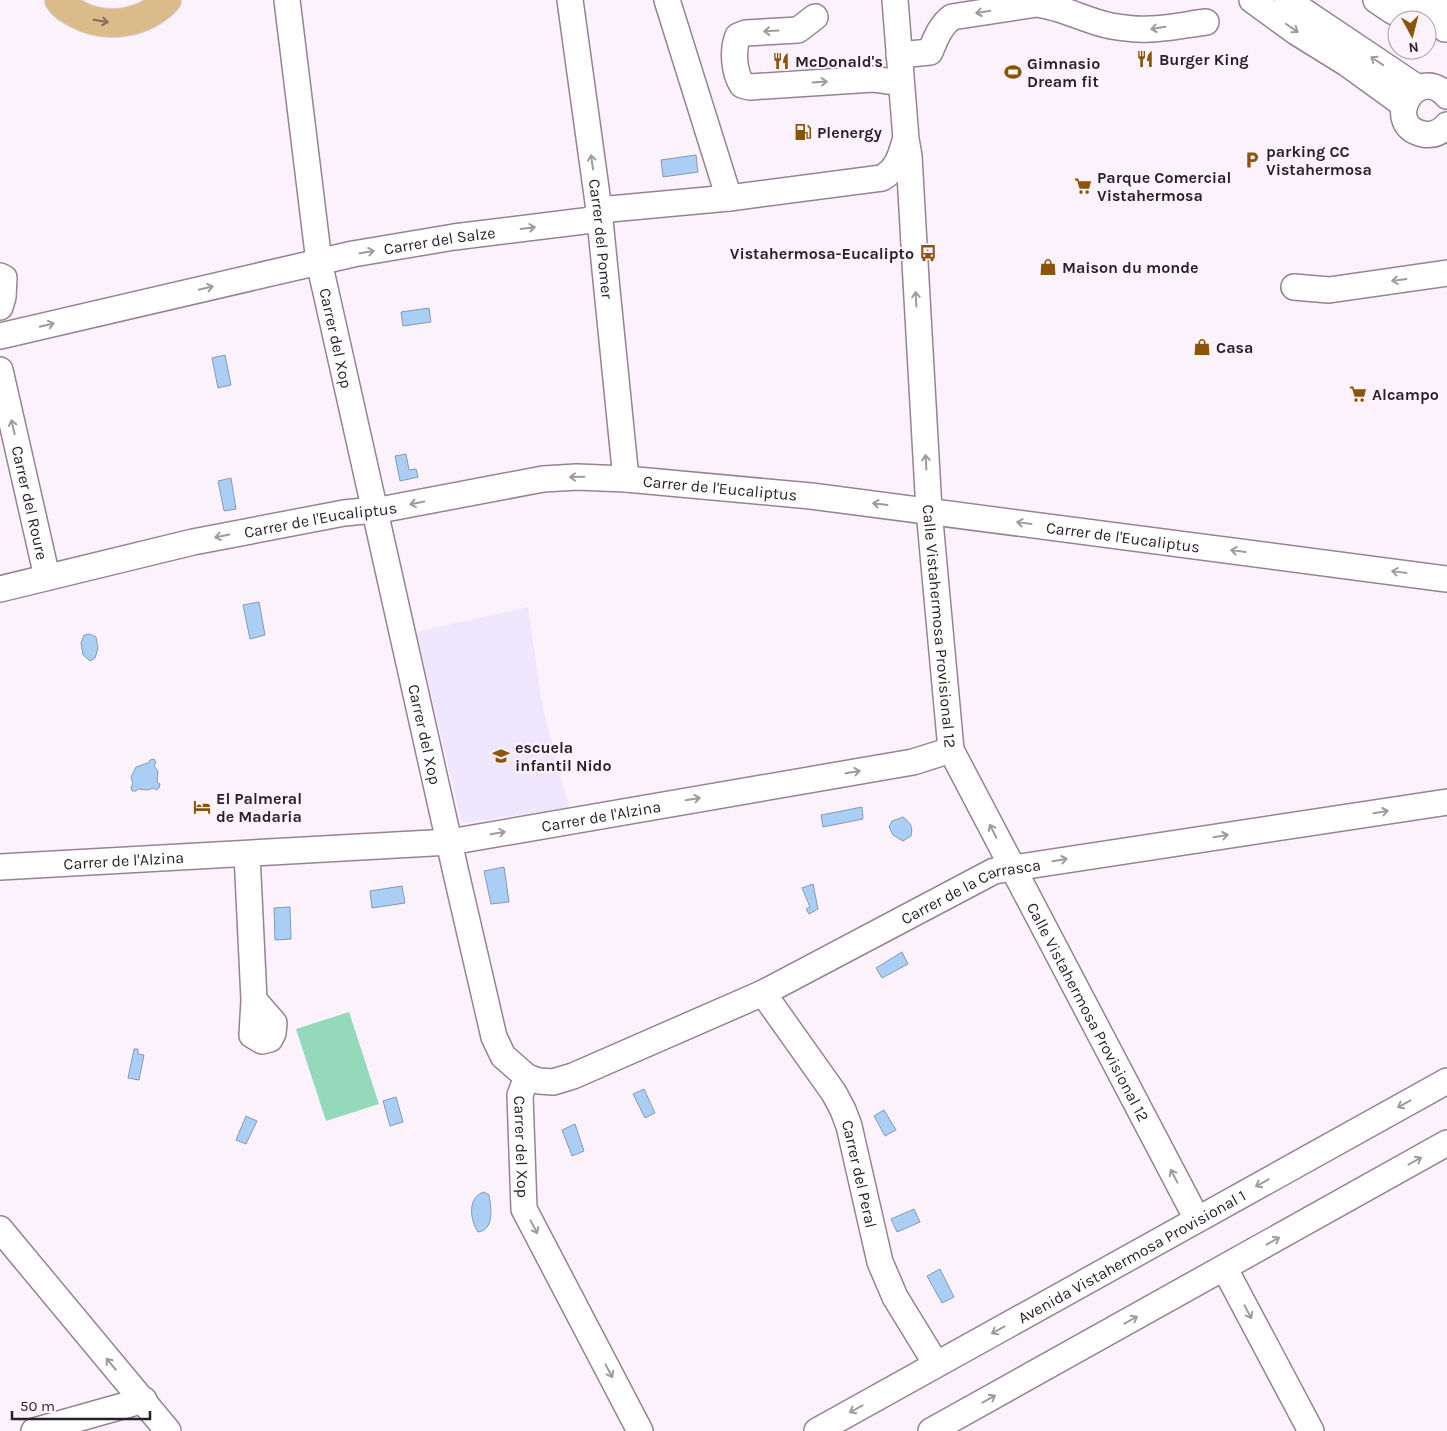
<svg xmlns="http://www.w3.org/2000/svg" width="1447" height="1431" viewBox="0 0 1447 1431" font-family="Karla,sans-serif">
<rect width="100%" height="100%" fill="#fcf2fb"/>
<!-- education -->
<polygon fill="#efe7fd" points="528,607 542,704 569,808 462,823 416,632"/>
<!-- green -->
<polygon fill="#94daba" points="349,1012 379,1104 326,1121 296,1029"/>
<!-- water -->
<g fill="#abcff4" stroke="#839ab6">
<polygon points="696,155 698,172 663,177 661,160"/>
<polygon points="429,308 431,322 403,326 401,312"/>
<polygon points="225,355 231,385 218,388 212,358"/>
<polygon points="406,454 409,470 416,469 418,477 400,481 395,456"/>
<polygon points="231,478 236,509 224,511 218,481"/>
<polygon points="259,602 265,635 250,639 243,605"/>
<polygon points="90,634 96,637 98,648 95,658 90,661 83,655 81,643 84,635"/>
<polygon points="154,759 156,762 154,766 158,771 157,782 160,784 159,788 157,790 153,788 148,790 138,789 136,791 132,791 131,787 133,784 131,777 136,767 148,763 150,760"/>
<polygon points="862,807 863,819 823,827 821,815"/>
<path d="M903,817C911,823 913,827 911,836L903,841L893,835L889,827L892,821Z"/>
<polygon points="504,867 509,902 491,904 484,871"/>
<polygon points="813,884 818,909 809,914 806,909 810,907 802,888"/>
<polygon points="402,886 405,903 372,908 370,891"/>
<polygon points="290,907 291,939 275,940 274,908"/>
<polygon points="902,952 908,964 882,978 876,968"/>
<polygon points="134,1049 138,1049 138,1054 144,1055 139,1080 128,1078"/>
<polygon points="644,1089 655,1113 645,1118 633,1094"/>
<polygon points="396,1097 403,1122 390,1126 383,1101"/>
<polygon points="884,1110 896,1130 885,1136 874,1116"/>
<polygon points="246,1116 257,1121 246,1144 236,1140"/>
<polygon points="575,1124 584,1151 572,1156 562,1130"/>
<path d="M484,1192L489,1195C491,1207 495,1230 478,1232C470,1220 467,1197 484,1192Z"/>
<polygon points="914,1209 920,1222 897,1232 891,1219"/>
<polygon points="940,1269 954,1297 942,1303 927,1276"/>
</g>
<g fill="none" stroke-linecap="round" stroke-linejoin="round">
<!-- minor casing -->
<g stroke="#988196" stroke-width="28">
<g id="minor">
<path id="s1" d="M287,0L319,262L327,297L456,873L494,1037L503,1056L527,1077L539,1081L553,1082L573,1076L763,993L994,871L1447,802"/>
<path id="s2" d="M570,0L599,210L626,479"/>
<polyline points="667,0 729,198"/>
<path id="s3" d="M895,0L906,139L909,156L929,510L951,750L1197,1219"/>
<polyline points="1252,0 1296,32 1346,63 1404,105"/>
<polyline points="1287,0 1418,88"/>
<polyline points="1376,0 1394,12 1441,5 1445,29"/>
<path d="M815,17L798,30L746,33L738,36C732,50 734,72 742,85L750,87L873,79L901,83"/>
<path d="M899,55L930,52C936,38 940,26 952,17L1037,4C1063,7 1085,21 1111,26C1123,28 1137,30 1149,29C1167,29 1189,24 1206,22"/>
<path d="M1447,96C1416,62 1381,125 1423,134C1433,136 1441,132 1447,125"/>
<polyline points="0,276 4,278 3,297 0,307"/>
<polyline points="1294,287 1329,290 1447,273"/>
<path id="s4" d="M0,336L353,254L454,237L592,220L599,210L729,198L882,178C897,169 900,158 905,141"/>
<path id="s5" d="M0,370L47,577"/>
<path id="s6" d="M0,589L193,542L344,513L385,509L543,479L577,477L626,479L811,496L1447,579"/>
<polyline points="247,854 254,1000 252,1035 262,1041 270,1039 273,1033 274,1023 254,1000"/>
<path id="s7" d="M0,867L450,842L913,762L951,750"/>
<path id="s8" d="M763,993L834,1093L843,1110L849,1126L880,1262L895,1297L936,1364"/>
<path id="s9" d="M527,1077L520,1095L524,1209L640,1431"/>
<polyline points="0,1229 168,1431"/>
<polyline points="1225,1269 1311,1431"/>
<polyline points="34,1431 144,1400"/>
<path id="s10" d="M817,1431L1447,1081"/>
<polyline points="931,1431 1447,1143"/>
</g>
</g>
<!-- major casing -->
<g stroke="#d4d2d4" stroke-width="30">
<path id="major" d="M59,0C63,7 70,10 77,14C106,30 144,24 167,0"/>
</g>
<!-- minor -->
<use href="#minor" stroke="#fff" stroke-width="25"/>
<!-- major -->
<use href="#major" stroke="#dbbb8a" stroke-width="28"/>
</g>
<!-- one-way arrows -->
<defs><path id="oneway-shaft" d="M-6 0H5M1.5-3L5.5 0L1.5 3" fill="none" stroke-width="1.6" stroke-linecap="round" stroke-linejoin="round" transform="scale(1.25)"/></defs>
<g stroke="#9e9a9d">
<use href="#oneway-shaft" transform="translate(983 12) rotate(171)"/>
<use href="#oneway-shaft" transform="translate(1158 28) rotate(171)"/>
<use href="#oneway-shaft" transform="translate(1292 28) rotate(35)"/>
<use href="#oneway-shaft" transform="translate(771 31) rotate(177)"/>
<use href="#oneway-shaft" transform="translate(1377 61) rotate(-146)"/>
<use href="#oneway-shaft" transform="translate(820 82) rotate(-4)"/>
<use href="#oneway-shaft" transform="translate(592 162) rotate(-98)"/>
<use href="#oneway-shaft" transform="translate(528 228) rotate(-7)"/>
<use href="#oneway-shaft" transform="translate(367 252) rotate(-10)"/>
<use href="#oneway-shaft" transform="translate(1399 280) rotate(172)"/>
<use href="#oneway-shaft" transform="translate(206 288) rotate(-13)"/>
<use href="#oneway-shaft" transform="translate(916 299) rotate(-93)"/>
<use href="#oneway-shaft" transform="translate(47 325) rotate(-13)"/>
<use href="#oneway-shaft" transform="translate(13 427) rotate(-103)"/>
<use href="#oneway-shaft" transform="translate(926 462) rotate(-93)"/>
<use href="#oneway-shaft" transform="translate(577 477) rotate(179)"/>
<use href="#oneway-shaft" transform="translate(417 503) rotate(168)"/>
<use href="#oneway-shaft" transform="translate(880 504) rotate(-173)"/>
<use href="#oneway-shaft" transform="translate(1024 523) rotate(-172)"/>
<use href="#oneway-shaft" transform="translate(222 536) rotate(169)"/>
<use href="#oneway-shaft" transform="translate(1238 551) rotate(-172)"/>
<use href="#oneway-shaft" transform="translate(1399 572) rotate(-172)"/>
<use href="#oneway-shaft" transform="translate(853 772) rotate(-10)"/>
<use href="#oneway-shaft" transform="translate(693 799) rotate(-10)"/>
<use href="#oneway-shaft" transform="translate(1381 812) rotate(-9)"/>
<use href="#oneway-shaft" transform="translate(993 831) rotate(-117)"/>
<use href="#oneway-shaft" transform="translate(498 833) rotate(-10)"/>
<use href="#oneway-shaft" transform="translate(1221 836) rotate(-9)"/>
<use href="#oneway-shaft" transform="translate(1060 860) rotate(-9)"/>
<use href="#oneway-shaft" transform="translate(1404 1104) rotate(151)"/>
<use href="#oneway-shaft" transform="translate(1415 1161) rotate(-29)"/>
<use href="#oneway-shaft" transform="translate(1174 1176) rotate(-118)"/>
<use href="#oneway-shaft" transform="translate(1262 1183) rotate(151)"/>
<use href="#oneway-shaft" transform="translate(534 1227) rotate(62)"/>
<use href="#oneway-shaft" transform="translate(1273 1241) rotate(-29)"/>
<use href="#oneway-shaft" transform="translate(1248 1312) rotate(62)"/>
<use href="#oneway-shaft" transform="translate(1131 1320) rotate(-29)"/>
<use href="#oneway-shaft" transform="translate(998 1330) rotate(151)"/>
<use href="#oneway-shaft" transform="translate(111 1364) rotate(-130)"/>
<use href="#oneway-shaft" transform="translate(609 1371) rotate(62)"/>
<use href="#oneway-shaft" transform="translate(989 1399) rotate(-29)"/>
<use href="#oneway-shaft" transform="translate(856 1409) rotate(151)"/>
</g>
<use stroke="#816c58" href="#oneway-shaft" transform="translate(101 21) rotate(10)"/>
<!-- icons -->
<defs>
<g id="restaurant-bare" transform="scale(1.35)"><path d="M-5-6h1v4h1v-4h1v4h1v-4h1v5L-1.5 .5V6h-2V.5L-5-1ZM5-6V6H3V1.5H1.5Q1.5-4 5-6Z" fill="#8c540b" stroke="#fcf2fb" stroke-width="2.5" paint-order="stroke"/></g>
<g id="stadium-bare" transform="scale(1.35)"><path d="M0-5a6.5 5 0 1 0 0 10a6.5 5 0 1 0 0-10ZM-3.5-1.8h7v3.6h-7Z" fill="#8c540b" stroke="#fcf2fb" stroke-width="2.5" paint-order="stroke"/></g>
<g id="fuel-bare" transform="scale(1.35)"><path d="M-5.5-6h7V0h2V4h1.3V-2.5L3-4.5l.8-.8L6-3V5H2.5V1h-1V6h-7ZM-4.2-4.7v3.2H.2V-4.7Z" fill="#8c540b" stroke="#fcf2fb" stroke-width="2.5" paint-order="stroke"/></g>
<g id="parking-bare" transform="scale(1.35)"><path d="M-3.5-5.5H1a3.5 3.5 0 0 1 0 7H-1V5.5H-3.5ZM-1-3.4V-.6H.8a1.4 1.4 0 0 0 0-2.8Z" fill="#8c540b" stroke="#fcf2fb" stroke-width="2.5" paint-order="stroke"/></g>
<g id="supermarket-bare" transform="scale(1.35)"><path d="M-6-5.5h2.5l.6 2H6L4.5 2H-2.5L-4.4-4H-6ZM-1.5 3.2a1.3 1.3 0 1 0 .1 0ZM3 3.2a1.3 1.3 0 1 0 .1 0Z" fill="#8c540b" stroke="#fcf2fb" stroke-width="2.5" paint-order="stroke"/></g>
<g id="bus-bare" transform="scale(1.35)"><path d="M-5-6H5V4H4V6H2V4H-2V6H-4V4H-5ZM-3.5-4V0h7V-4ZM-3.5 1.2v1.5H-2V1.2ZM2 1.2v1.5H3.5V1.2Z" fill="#8c540b" stroke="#fcf2fb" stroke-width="2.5" paint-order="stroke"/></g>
<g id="shop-bare" transform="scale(1.35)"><path d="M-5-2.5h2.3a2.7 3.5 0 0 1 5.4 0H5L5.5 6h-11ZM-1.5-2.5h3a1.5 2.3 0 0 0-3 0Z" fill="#8c540b" stroke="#fcf2fb" stroke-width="2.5" paint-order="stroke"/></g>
<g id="school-bare" transform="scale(1.35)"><path d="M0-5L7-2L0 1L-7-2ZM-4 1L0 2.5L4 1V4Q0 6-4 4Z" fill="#8c540b" stroke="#fcf2fb" stroke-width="2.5" paint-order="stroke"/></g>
<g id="hotel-bare" transform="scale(1.35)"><path d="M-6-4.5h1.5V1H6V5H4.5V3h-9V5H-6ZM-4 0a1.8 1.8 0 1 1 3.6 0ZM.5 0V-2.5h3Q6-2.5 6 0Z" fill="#8c540b" stroke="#fcf2fb" stroke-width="2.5" paint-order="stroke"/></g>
</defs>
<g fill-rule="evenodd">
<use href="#restaurant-bare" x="1145" y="59"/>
<use href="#restaurant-bare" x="781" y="61"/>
<use href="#stadium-bare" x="1013" y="72"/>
<use href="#fuel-bare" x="803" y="132"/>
<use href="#parking-bare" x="1252" y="160"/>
<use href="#supermarket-bare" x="1083" y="186"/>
<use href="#bus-bare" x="928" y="253"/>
<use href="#shop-bare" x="1048" y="267"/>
<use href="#shop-bare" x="1202" y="347"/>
<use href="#supermarket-bare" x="1358" y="394"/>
<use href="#school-bare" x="501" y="756"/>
<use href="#hotel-bare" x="202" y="807"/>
</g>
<g text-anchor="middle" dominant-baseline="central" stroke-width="4" stroke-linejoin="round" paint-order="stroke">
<!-- poi labels -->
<g font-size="16" font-weight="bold" fill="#271e26" stroke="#fcf2fb" text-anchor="start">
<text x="1159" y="59">Burger King</text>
<text x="795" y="61">McDonald's</text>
<text x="1027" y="63">Gimnasio<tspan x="1027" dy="18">Dream fit</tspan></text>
<text x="817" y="132">Plenergy</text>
<text x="1266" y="151">parking CC<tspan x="1266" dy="18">Vistahermosa</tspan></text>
<text x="1097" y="177">Parque Comercial<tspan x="1097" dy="18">Vistahermosa</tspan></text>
<text x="914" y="253" text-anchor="end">Vistahermosa-Eucalipto</text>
<text x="1062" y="267">Maison du monde</text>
<text x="1216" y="347">Casa</text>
<text x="1372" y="394">Alcampo</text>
<text x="515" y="747">escuela<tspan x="515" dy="18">infantil Nido</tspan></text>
<text x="216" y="798">El Palmeral<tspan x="216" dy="18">de Madaria</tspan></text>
</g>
<!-- street labels -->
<g font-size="16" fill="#271e26" stroke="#fcf2fb">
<text stroke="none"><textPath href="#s2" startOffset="241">Carrer del Pomer</textPath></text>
<text stroke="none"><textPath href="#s4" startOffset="450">Carrer del Salze</textPath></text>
<text stroke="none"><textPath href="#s1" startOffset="342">Carrer del Xop</textPath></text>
<text stroke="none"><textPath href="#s6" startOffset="732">Carrer de l'Eucaliptus</textPath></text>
<text stroke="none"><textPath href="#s5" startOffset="136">Carrer del Roure</textPath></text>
<text stroke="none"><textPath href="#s6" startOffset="328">Carrer de l'Eucaliptus</textPath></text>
<text stroke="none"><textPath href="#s6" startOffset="1138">Carrer de l'Eucaliptus</textPath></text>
<text stroke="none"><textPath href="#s3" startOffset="628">Calle Vistahermosa Provisional 12</textPath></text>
<text stroke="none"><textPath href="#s1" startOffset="748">Carrer del Xop</textPath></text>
<text stroke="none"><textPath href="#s7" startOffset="604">Carrer de l'Alzina</textPath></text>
<text stroke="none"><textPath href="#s7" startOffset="124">Carrer de l'Alzina</textPath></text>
<text stroke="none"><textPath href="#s1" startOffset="1599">Carrer de la Carrasca</textPath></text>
<text stroke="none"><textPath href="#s3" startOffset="1048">Calle Vistahermosa Provisional 12</textPath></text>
<text stroke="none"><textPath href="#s9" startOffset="71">Carrer del Xop</textPath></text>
<text stroke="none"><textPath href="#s8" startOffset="208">Carrer del Peral</textPath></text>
<text stroke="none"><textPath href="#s10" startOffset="360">Avenida Vistahermosa Provisional 1</textPath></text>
</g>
</g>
<!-- north arrow -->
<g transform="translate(1412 35) rotate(173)"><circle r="24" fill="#fcf2fb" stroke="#a79da6"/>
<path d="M0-4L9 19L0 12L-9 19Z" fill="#8c540b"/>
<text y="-8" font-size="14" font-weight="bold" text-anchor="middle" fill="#271e26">N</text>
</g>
<!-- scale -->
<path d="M12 1411v8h138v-8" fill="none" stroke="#271e26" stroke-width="2.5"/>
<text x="20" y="1411" font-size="15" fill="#271e26" stroke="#fcf2fb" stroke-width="4" paint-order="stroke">50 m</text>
</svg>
